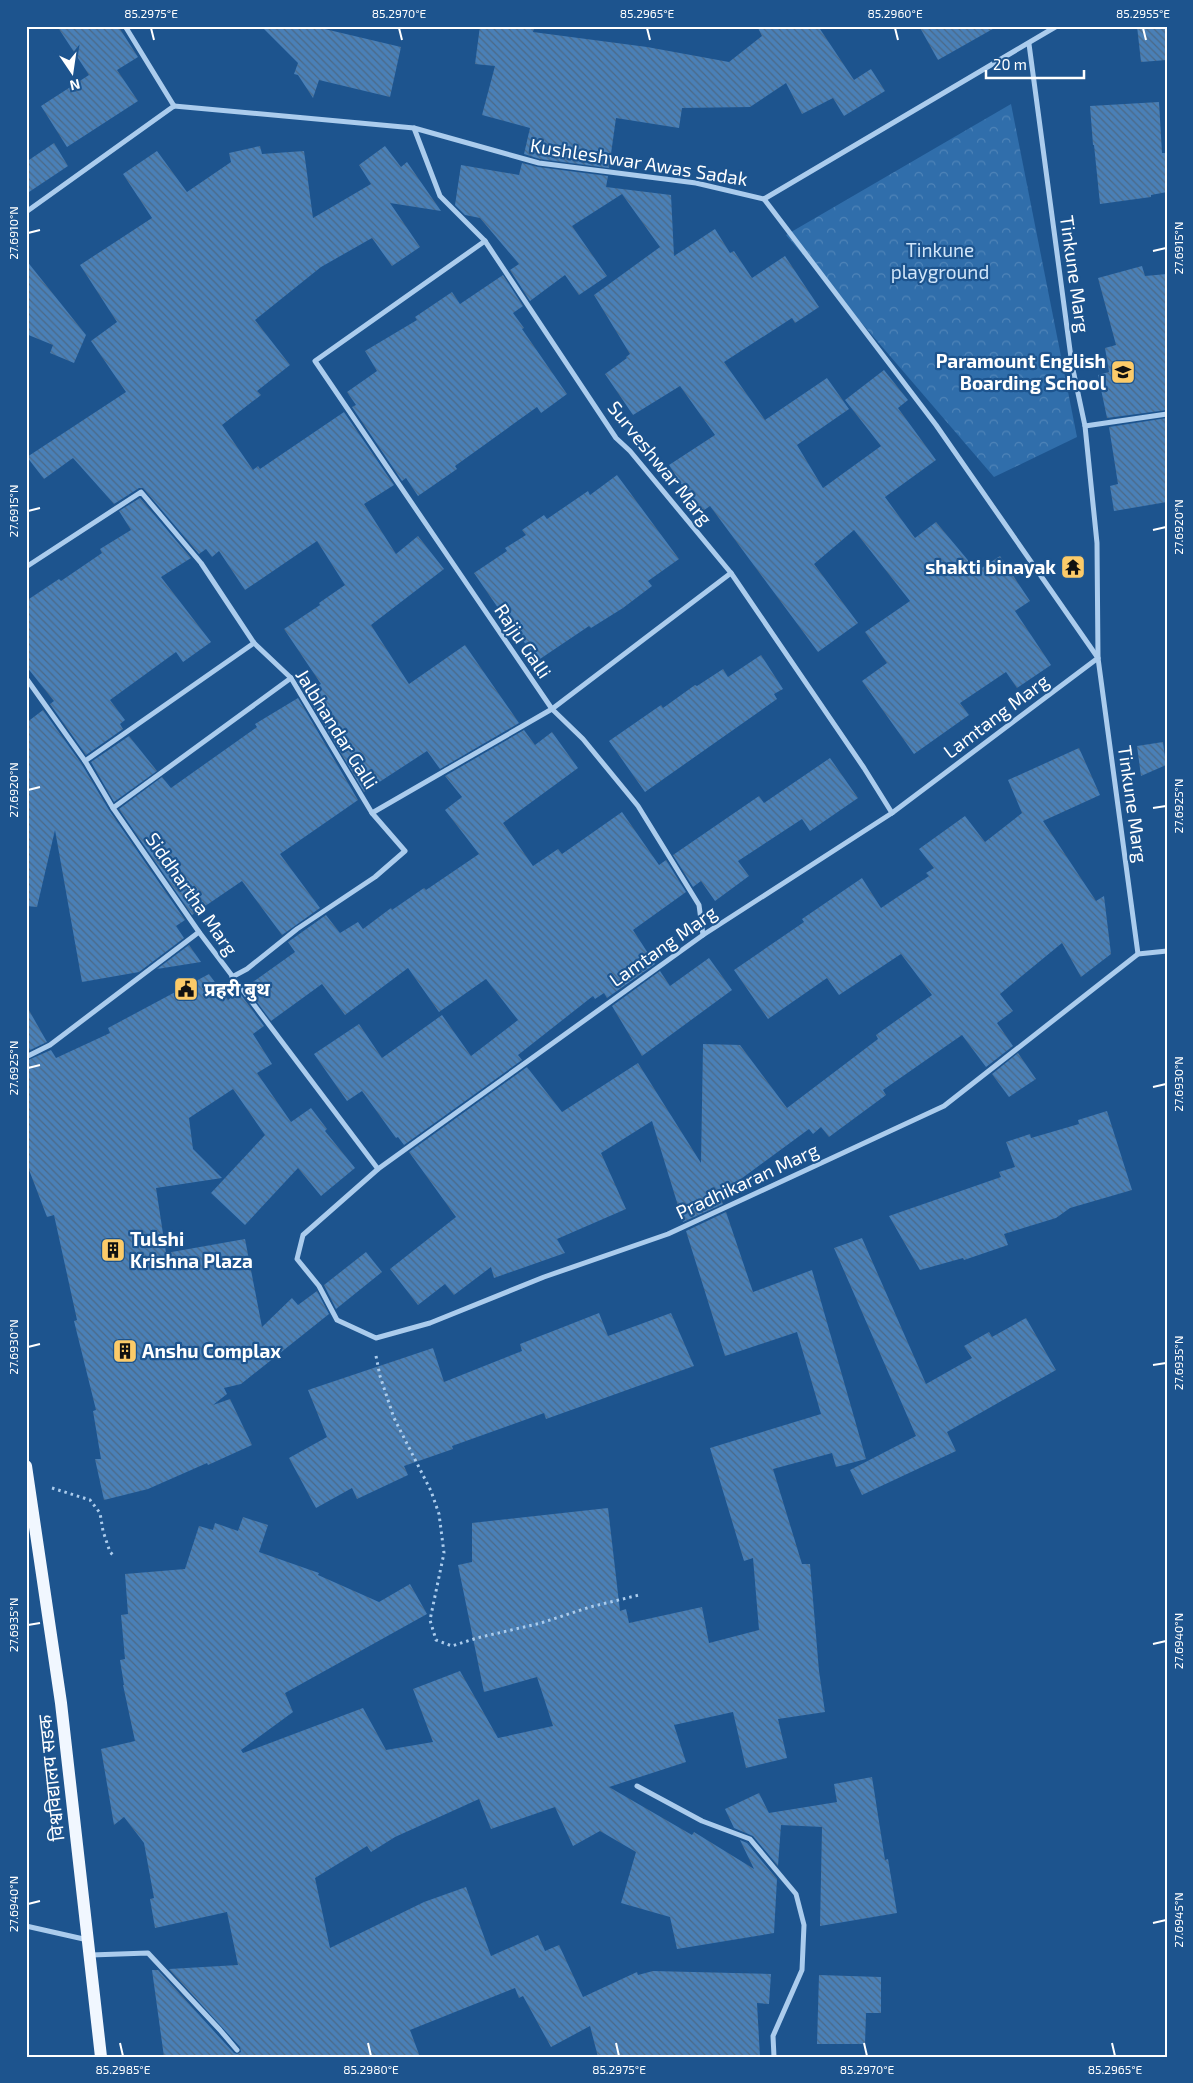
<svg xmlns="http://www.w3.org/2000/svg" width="1193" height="2083" viewBox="0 0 1193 2083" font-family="'Exo 2','Noto Sans Devanagari',sans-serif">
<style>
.park{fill:url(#park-crowns)}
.building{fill:url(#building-back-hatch)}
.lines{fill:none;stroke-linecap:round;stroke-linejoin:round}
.path{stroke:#abcced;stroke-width:3;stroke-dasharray:2.5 4;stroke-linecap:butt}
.minor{stroke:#abcced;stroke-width:5}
.primary{stroke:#f1f7ff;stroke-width:12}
.ticks{fill:none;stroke:#fff;stroke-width:2}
.labels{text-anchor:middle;stroke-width:4.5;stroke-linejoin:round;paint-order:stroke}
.street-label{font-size:19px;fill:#fff;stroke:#1d548e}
.park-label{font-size:19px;fill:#d0e5f9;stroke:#1d548e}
.poi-label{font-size:19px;font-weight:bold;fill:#fff;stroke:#1d548e;text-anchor:start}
.neatline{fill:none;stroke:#fff;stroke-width:2}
.ticks-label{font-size:12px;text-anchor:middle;fill:#fff}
</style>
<defs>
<pattern id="park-crowns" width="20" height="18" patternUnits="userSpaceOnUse" patternTransform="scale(1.25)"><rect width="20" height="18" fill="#306eab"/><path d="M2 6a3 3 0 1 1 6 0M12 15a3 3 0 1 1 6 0" fill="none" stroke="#4f84b8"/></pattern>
<pattern id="building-back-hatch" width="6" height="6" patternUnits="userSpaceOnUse" patternTransform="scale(1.25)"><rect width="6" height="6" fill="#4a80b7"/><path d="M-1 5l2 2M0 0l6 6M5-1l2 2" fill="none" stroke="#4b6987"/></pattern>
</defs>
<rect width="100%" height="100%" fill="#1d548e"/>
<polygon class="park" points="1011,104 1077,437 994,477 786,235"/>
<g class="building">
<polygon points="57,26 118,26 138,57 117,70 138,101 67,147 41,106 89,75"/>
<polygon points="261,26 312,26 401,47 390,97 319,80 313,98 298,75 294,74 298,63"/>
<polygon points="480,26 534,28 533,32 647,47 729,62 762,36 757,26 818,26 854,80 871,69 885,91 844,116 833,98 802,114 786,83 750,107 682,108 679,128 616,118 609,168 540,159 524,154 530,128 482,115 495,66 475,64"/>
<polygon points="919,26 998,26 938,60"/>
<polygon points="1137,26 1167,26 1167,60 1141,62"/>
<polygon points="1159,102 1162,153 1167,153 1167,192 1151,195 1151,197 1100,204 1094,145 1093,145 1090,106"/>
<polygon points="54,143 68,166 26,194 26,162"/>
<polygon points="260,146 262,154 304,151 313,218 371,184 359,165 385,146 401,167 407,162 441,211 390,203 420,247 392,266 372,238 321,267 255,320 290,365 257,391 261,395 222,425 253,470 258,466 260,469 344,412 394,485 364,504 396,554 418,536 444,569 371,625 409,684 465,645 519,723 440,769 427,751 364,792 305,693 321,684 284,629 320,605 319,603 345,585 317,541 245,590 219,551 212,557 206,549 199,554 143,488 139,488 114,504 73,458 44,479 27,457 126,392 91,341 117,322 80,265 152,218 123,174 157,151 187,192 231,162 229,153"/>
<polygon points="522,163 538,167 608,176 606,187 671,195 674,256 715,229 730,253 734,251 752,278 785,256 819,307 795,323 792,318 724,362 765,420 827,378 849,409 797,445 823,488 881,446 845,400 884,370 908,400 898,408 936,460 885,497 915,538 936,522 977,571 1000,556 1030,601 1015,611 1051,665 1017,688 1006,672 960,703 969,715 914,754 862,681 887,663 865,632 910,601 854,530 814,564 858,623 818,652 710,506 700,513 669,465 715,435 680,386 633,415 605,374 627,358 626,357 630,354 594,295 660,247 622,194 572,226 607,276 579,295 565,275 530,301 510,270 519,264 480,218 465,215 455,205 461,165 519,175"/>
<polygon points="26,260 86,335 74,363 50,353 53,345 26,334"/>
<polygon points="1142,266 1145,276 1167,274 1167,410 1107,418 1098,375 1109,372 1105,348 1116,345 1098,278"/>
<polygon points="503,275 523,306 513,313 524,328 522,329 567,394 541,413 537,407 455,466 457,469 418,496 406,478 402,481 352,407 356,405 347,392 377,371 365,351 417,320 415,317 452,292 460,304"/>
<polygon points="1167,418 1167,502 1114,511 1110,486 1118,484 1109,427"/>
<polygon points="617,475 679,559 648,581 652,586 623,608 591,628 589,626 537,661 507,617 505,618 474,573 507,551 505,548 526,535 522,530 544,515 547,519 588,491 590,495"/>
<polygon points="140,498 191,558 161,577 211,642 183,662 176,652 110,700 125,720 120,724 123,729 86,755 50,704 54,701 26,666 26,601 59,579 61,581 102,553 100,549 131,530 119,511"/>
<polygon points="761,655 783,689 774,694 777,699 645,792 609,741 661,705 663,708 695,685 697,686 723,669 728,677"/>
<polygon points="298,698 358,800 280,854 320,908 282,935 242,881 192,915 119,809 162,777 171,788 257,727 255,724"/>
<polygon points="43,710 81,763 109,810 185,920 176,926 184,938 139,972 82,982 55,830 37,907 26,906 26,723"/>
<polygon points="524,730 535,745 552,732 578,768 503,823 533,866 558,849 562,854 622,812 659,865 666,860 686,892 633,930 655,964 607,998 604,993 595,999 593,996 518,1055 522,1060 404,1145 398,1137 396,1138 362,1091 347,1101 314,1054 359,1024 382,1058 442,1015 471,1056 518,1020 486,979 439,1012 408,968 345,1015 322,984 271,1021 246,987 295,952 288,942 326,915 340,933 358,922 363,929 391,908 392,910 424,888 426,890 479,854 445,810 462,797 445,776"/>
<polygon points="129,736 157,771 114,802 91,762"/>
<polygon points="1163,742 1166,765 1141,776 1137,746"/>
<polygon points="1079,748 1100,795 1043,821 1096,901 1104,896 1111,954 1081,977 1062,943 1000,994 1013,1011 997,1023 1013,1046 986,1067 962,1035 883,1090 886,1095 829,1137 821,1127 813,1134 809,1129 730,1187 718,1190 723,1204 683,1222 652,1121 601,1153 626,1209 557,1239 565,1253 494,1278 491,1267 454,1295 445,1284 418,1305 390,1269 456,1217 409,1152 527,1067 562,1112 638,1063 701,1163 703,1044 740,1045 787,1108 878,1039 876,1035 932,995 901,954 839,995 827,978 768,1019 734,970 804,922 802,919 862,878 881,908 929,876 926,873 934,868 919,849 965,816 985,842 1022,813 1008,780"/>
<polygon points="830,758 858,798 810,831 802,819 738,861 749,876 715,901 701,881 693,887 673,855 759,796 764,803"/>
<polygon points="189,945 201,962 157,969"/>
<polygon points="709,958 732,990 642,1056 612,1006 660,971 670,986"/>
<polygon points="209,974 228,1000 239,992 264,1026 253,1034 272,1064 257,1073 291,1122 311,1108 327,1129 325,1131 355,1168 321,1196 298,1168 245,1225 211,1193 265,1135 233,1089 189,1118 193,1149 222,1178 156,1188 166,1253 245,1239 262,1327 292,1298 298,1305 317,1291 329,1314 241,1384 224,1388 227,1394 213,1405 230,1399 252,1445 208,1465 207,1463 148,1489 104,1500 95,1459 101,1459 93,1411 96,1410 74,1321 77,1320 54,1215 47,1217 26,1162 26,1061 51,1050 56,1058 110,1033 108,1028"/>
<polygon points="26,1005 47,1042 26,1052"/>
<polygon points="1018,1053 1036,1079 1009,1097 992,1074"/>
<polygon points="1107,1111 1132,1190 1070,1208 1056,1218 1004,1234 1008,1245 964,1260 963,1258 920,1270 889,1216 1001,1177 999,1172 1015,1167 1006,1142 1030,1134 1031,1138 1079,1124 1078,1120"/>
<polygon points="726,1212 753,1292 812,1270 866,1459 836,1467 832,1453 773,1469 802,1564 810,1564 819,1671 825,1712 778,1719 787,1758 746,1768 733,1712 674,1725 686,1762 609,1787 692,1835 694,1832 754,1869 740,1840 747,1843 777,1879 774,1933 677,1949 670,1917 621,1903 636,1852 600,1831 573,1846 555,1807 491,1829 479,1799 395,1837 371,1852 367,1846 315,1878 330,1948 424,1902 466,1887 491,1956 538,1935 545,1951 559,1945 583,1997 637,1972 638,1975 653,1971 771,1974 769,2004 757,2003 760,2057 598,2057 590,2026 551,2047 523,1996 519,1998 515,1988 410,2030 420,2057 164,2057 152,1970 158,1970 234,2053 237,2054 241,2052 240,2047 169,1969 238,1965 227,1912 155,1928 150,1899 154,1898 144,1843 124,1817 114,1825 101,1749 135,1741 123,1685 124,1685 120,1660 125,1659 121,1615 128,1614 125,1574 185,1569 199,1526 213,1530 215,1523 238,1531 243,1517 268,1525 259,1552 319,1573 318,1575 379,1602 410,1584 427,1614 285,1693 293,1712 241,1750 243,1753 363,1708 386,1750 433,1742 413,1689 460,1671 498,1738 553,1726 537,1677 484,1692 458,1565 472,1562 472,1523 608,1508 620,1611 626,1609 629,1623 702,1607 709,1643 759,1630 753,1558 744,1561 710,1448 821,1414 797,1332 725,1356 686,1231"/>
<polygon points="862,1238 926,1384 972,1358 964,1346 989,1332 992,1337 1026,1318 1056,1370 947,1432 956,1451 862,1495 850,1470 916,1436 834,1248"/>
<polygon points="366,1252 382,1272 336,1309 324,1285"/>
<polygon points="599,1313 608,1336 671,1313 694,1366 546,1419 544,1413 452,1446 453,1449 404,1466 408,1475 357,1499 352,1488 316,1508 289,1458 327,1437 308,1390 433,1348 444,1382 522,1351 520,1344"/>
<polygon points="872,1777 885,1860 888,1859 897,1913 820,1926 822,1827 781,1825 778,1866 753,1836 734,1828 725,1809 759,1793 769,1813 837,1802 834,1784"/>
<polygon points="819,1975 881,1977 881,2013 866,2013 865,2044 817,2044"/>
</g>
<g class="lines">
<g class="path">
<polyline points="376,1356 380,1376 394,1418 431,1491 439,1514 444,1553 430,1620 436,1640 452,1646 477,1638 541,1623 590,1607 639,1595"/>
<polyline points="52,1488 90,1500 100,1513 103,1531 110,1552 115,1557"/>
</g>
<g class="minor">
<polyline points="125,26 174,106"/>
<polyline points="1029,44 1072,365 1085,426 1097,543 1098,658 1138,954"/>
<polyline points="174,106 414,128 539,163 696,183 764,199 1057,26"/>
<polyline points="414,128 440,196 485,241 616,438 630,451 731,573 864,768 892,813"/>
<polyline points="764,199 936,425 1098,658 892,813 703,935 378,1169 303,1235 297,1259 319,1286 337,1320 376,1338 430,1323 544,1277 668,1234 944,1106 1138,954 1167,951"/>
<polyline points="26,212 174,106"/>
<polyline points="485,241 315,361 552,709 583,739 638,806 699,905 703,935"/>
<polyline points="1085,426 1167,414"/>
<polyline points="26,567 141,492 201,563 254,643 291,678 372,813 405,851 375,877 297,929 247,969 232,977"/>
<polyline points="26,678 85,761 113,808 199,932 378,1169"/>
<polyline points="85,761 254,643"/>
<polyline points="113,808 291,678"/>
<polyline points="372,813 552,709 731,573"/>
<polyline points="26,1057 50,1045 199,932"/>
<polyline points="637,1786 702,1821 750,1839 796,1894 804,1925 802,1970 773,2036 774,2057"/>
<polyline points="26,1926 88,1940"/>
<polyline points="91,1955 148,1953 220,2030 237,2050"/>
</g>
<polyline class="primary" points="26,1466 61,1703 101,2057"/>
</g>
<path class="ticks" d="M151 28 154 40M399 28 402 40M647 28 650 40M895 28 898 40M1143 28 1146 40M28 233 40 230M1153 251 1166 248M28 511 40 508M1153 530 1166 527M28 790 40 787M1153 808 1166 806M28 1068 40 1065M1153 1087 1166 1084M28 1347 40 1344M1153 1365 1166 1363M28 1625 40 1623M1153 1644 1166 1641M28 1904 40 1901M1153 1923 1166 1920M120 2043 123 2056M368 2043 371 2056M616 2043 619 2056M864 2043 867 2056M1112 2043 1115 2056"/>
<defs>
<symbol id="school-square" viewBox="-11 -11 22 22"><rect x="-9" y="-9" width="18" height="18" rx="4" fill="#fccb69" stroke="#1d548e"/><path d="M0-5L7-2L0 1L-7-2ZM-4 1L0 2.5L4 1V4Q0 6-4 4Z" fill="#111"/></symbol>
<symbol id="temple-square" viewBox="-11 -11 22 22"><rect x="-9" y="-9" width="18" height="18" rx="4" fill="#fccb69" stroke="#1d548e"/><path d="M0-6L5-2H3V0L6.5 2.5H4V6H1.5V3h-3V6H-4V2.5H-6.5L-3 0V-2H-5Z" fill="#111"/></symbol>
<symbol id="civic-square" viewBox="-11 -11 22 22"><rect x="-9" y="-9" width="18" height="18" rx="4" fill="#fccb69" stroke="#1d548e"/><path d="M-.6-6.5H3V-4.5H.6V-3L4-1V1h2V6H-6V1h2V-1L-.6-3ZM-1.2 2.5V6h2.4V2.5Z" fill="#111"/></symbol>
<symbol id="building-square" viewBox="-11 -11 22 22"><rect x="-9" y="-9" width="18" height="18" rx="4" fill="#fccb69" stroke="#1d548e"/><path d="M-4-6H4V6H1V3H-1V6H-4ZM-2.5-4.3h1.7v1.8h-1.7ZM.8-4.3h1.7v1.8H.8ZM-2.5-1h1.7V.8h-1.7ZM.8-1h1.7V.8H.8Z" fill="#111"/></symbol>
</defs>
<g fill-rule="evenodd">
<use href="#school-square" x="1109" y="358" width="28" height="28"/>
<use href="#temple-square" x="1059" y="553" width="28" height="28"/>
<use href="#civic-square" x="172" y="975" width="28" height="28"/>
<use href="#building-square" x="99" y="1236" width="28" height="28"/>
<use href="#building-square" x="111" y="1337" width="28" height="28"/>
</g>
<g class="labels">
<g class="street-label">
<text transform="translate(639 162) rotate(9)" y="7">Kushleshwar Awas Sadak</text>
<text transform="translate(1075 274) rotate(82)" y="7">Tinkune Marg</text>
<text transform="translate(660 463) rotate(51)" y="7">Surveshwar Marg</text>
<text transform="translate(523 641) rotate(56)" y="7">Rajju Galli</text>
<text transform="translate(996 716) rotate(-37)" y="7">Lamtang Marg</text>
<text transform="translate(337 729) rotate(58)" y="7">Jalbhandar Galli</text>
<text transform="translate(1133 804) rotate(82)" y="7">Tinkune Marg</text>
<text transform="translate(192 894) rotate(55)" y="7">Siddhartha Marg</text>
<text transform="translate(663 946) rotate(-35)" y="7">Lamtang Marg</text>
<text transform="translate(747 1181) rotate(-25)" y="7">Pradhikaran Marg</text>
<text transform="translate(51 1778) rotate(-96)" y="7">विश्वविद्यालय सडक</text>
</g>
<g class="park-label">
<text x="940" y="257">Tinkune<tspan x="940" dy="22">playground</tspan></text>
</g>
<g class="poi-label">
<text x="1106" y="368" text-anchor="end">Paramount English<tspan x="1106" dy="22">Boarding School</tspan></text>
<text x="1056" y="574" text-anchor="end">shakti binayak</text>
<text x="204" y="996">प्रहरी बुथ</text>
<text x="130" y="1246">Tulshi<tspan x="130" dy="22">Krishna Plaza</tspan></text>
<text x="142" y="1358">Anshu Complax</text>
</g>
</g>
<rect width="1193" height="2083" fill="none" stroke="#1d548e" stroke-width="55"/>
<g transform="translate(72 72) rotate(167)" stroke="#1d548e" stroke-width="4" paint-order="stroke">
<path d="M0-4L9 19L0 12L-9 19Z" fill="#ffffff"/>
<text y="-8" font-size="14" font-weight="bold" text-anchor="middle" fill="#ffffff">N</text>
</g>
<path d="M986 70v8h98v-8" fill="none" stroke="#ffffff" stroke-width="2.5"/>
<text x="993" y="70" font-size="15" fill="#ffffff" stroke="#1d548e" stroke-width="4" paint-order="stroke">20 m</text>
<rect x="28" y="28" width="1138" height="2028" class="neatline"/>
<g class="ticks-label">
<text x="151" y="18">85.2975°E</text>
<text x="399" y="18">85.2970°E</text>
<text x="647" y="18">85.2965°E</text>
<text x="895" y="18">85.2960°E</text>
<text x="1143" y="18">85.2955°E</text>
<text transform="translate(14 233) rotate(-90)" y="4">27.6910°N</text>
<text transform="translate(1179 248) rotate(-90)" y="4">27.6915°N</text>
<text transform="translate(14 511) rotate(-90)" y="4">27.6915°N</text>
<text transform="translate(1179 527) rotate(-90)" y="4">27.6920°N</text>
<text transform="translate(14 790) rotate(-90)" y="4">27.6920°N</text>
<text transform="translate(1179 806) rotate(-90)" y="4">27.6925°N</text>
<text transform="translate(14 1068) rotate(-90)" y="4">27.6925°N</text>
<text transform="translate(1179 1084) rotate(-90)" y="4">27.6930°N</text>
<text transform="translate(14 1347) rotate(-90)" y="4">27.6930°N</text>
<text transform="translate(1179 1363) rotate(-90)" y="4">27.6935°N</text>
<text transform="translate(14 1625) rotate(-90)" y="4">27.6935°N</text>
<text transform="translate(1179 1641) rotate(-90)" y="4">27.6940°N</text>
<text transform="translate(14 1904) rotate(-90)" y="4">27.6940°N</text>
<text transform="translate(1179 1920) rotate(-90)" y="4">27.6945°N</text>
<text x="123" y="2074">85.2985°E</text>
<text x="371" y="2074">85.2980°E</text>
<text x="619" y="2074">85.2975°E</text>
<text x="867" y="2074">85.2970°E</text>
<text x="1115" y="2074">85.2965°E</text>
</g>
</svg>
